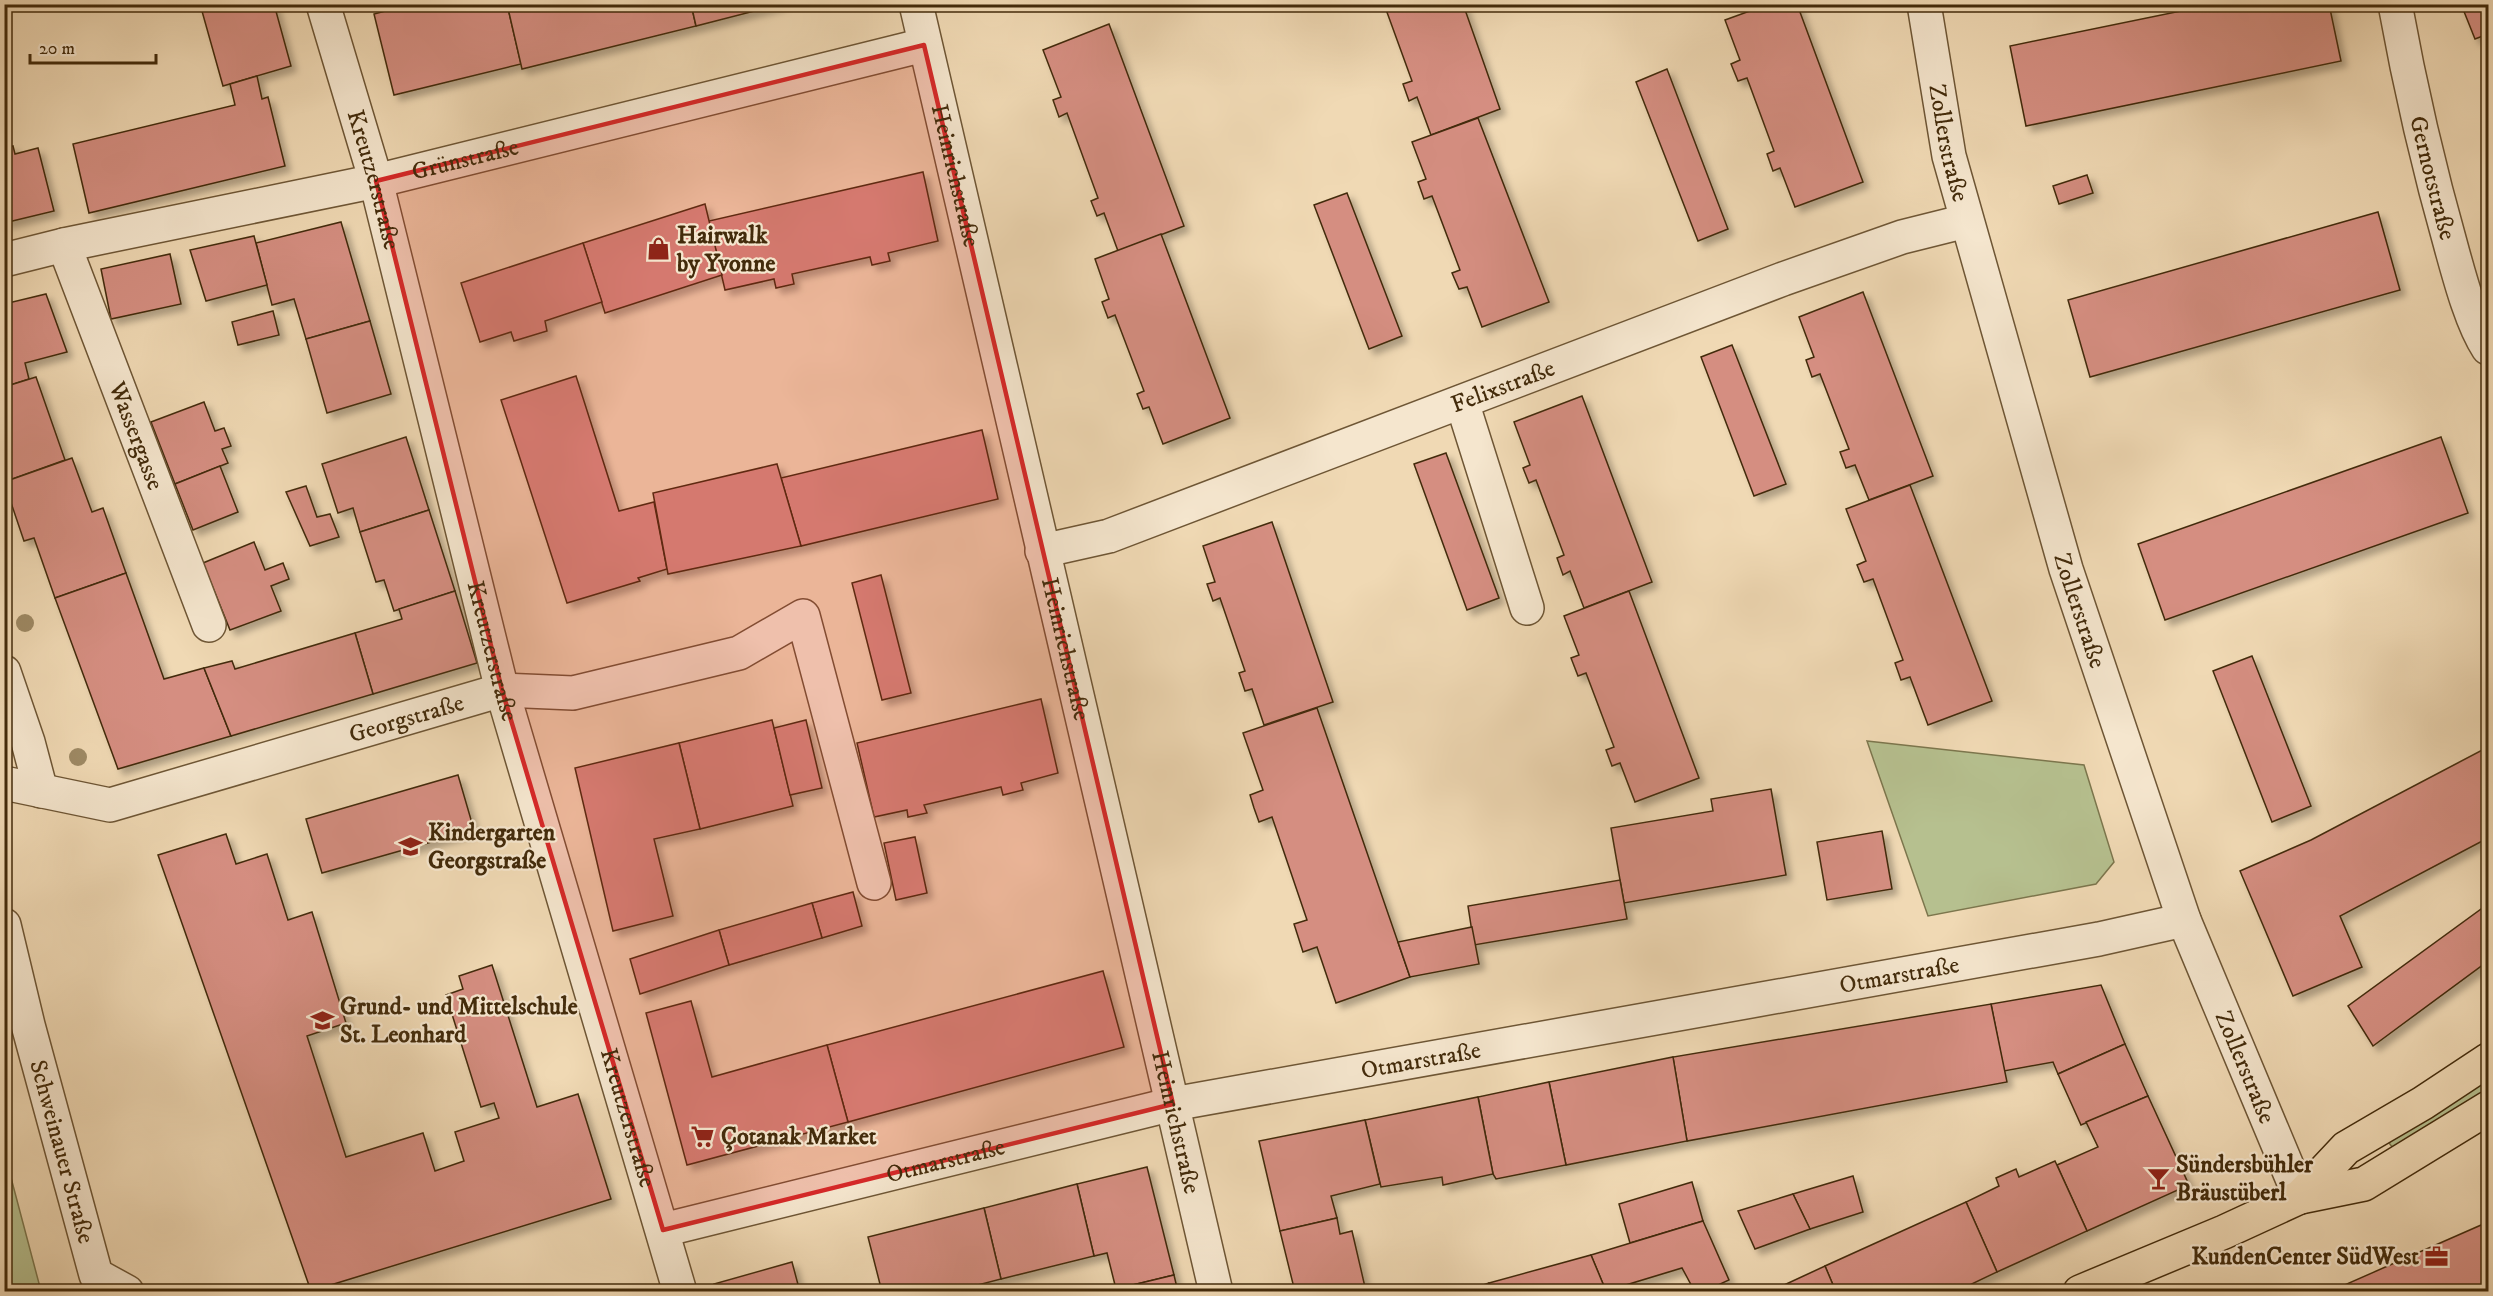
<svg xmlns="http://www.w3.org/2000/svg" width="2493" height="1296" viewBox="0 0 2493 1296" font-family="'IM FELL DW Pica',serif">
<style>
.green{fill:#b6c08f;stroke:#7c764d;stroke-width:1.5}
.building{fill:#d58e81;stroke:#432b0b;stroke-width:1.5;filter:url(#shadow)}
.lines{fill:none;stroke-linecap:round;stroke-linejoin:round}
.minor-casing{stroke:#6e5635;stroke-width:36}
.major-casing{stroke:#432b0b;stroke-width:36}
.minor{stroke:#f5e6ce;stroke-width:33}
.major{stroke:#f0d9b4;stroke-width:33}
.tree{fill:#9e8a65}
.marked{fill:#d62828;fill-opacity:0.2;stroke:#d62828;stroke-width:4.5;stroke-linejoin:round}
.labels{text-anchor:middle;stroke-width:4.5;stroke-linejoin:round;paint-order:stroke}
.street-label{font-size:24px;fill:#432b0b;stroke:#f5e6ce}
.poi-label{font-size:24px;font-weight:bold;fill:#432b0b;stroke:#f5e6ce;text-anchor:start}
</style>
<defs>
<filter id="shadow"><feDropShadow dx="5.5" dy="5.5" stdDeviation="3" flood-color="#0004"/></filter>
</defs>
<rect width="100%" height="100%" fill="#f0d9b4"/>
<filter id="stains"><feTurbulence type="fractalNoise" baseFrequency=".00333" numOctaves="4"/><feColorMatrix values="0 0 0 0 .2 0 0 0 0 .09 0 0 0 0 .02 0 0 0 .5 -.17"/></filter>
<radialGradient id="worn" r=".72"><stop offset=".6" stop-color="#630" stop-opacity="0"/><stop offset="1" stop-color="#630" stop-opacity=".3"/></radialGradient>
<g class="green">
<polygon points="1867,741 2084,765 2114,862 2096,884 1928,916"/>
<polygon points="2488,1075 2488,1094 2396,1152 2386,1139"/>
<polygon points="4,1155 5,1155 41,1291 5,1291"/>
</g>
<g class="building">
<polygon points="200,4 274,4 291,66 223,86"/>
<polygon points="412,4 507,4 521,64 394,95 374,14"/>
<polygon points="507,4 691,4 696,26 522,69"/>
<polygon points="691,4 782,4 696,26"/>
<polygon points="1384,4 1463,4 1500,109 1431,135 1417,97 1409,101 1403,84 1412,81"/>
<polygon points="1769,4 1797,4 1863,182 1795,207 1780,168 1773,171 1767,154 1774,151 1747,78 1738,81 1731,64 1740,60 1725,20"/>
<polygon points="2215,4 2329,4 2341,61 2026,126 2010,46"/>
<polygon points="2461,4 2488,4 2488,34 2475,39"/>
<polygon points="1109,24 1184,226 1118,251 1104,213 1097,216 1091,201 1098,198 1067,113 1059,117 1053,100 1061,97 1043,50"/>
<polygon points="1667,69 1728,229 1698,241 1636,82"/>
<polygon points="257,76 262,99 268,97 285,166 89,213 73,144 235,105 230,84"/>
<polygon points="1478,118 1549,302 1482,327 1467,287 1459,289 1452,273 1460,270 1432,196 1424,199 1418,182 1426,179 1412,142"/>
<polygon points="13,146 15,154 38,148 54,211 4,223 4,148"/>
<polygon points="923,172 938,241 888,253 890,261 872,265 870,257 792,274 794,284 776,288 774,279 725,290 709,221"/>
<polygon points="2087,175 2093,193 2059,204 2053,186"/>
<polygon points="1347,193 1402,336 1369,349 1314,205"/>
<polygon points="705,204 722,275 605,313 583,243"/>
<polygon points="2378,212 2400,290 2090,377 2068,300"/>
<polygon points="341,222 370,321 306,339 294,299 272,305 256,243"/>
<polygon points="1161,234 1230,418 1163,444 1149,407 1143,409 1137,394 1144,391 1115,315 1108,318 1102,302 1109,299 1095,259"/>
<polygon points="254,236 267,285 206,301 190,250"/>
<polygon points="583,243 602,302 545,321 547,331 514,341 511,332 480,342 461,283"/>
<polygon points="170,254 181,304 111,319 101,269"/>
<polygon points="1863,292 1933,476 1869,500 1855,465 1846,468 1840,452 1849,449 1820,374 1812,377 1806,360 1814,357 1799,317"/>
<polygon points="46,294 67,352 25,363 29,379 4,387 4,304"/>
<polygon points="273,311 279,335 238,345 232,322"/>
<polygon points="370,321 391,394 327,413 306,339"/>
<polygon points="1732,345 1786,484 1754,496 1701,357"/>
<polygon points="576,376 619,511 654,502 667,569 638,578 640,581 567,603 501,400"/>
<polygon points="36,377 65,460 4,482 4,387"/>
<polygon points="1582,396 1652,582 1584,608 1570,571 1563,575 1557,558 1564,555 1536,480 1529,483 1523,468 1530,465 1514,422"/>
<polygon points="204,402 215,431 224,428 231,446 222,449 228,463 175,484 151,422"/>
<polygon points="982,430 998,499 801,546 781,478"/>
<polygon points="406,437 429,510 360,532 353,508 338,513 322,464"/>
<polygon points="2441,437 2468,513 2165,620 2138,544"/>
<polygon points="1446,453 1499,598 1467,610 1414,464"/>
<polygon points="72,458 92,512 103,508 126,573 55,598 34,538 24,541 4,482"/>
<polygon points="777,464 801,546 668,574 653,493"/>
<polygon points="220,466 238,512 193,530 175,484"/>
<polygon points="1910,485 1992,701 1928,725 1910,677 1901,680 1895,663 1903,660 1873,579 1864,582 1857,565 1866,561 1846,509"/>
<polygon points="306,486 317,517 330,514 339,537 310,546 286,492"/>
<polygon points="429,510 455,591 394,611 384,580 376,582 360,532"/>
<polygon points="1272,522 1333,702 1264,725 1252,689 1245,691 1239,673 1245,671 1220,598 1213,601 1207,584 1215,582 1203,546"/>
<polygon points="254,542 265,570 283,563 289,579 271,586 281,611 230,630 203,563"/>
<polygon points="126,573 164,679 204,668 231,736 118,769 55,598"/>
<polygon points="881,575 911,693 882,700 852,583"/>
<polygon points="455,591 477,663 373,694 355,633 402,619 399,609"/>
<polygon points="1629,591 1699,778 1635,802 1620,763 1612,766 1606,750 1614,747 1586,673 1578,676 1571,658 1579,655 1564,616"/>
<polygon points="355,633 373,694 231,736 204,668 232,661 235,669"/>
<polygon points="2252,656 2311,806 2272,822 2213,671"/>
<polygon points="1041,699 1058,773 1021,783 1023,790 1003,795 1001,787 924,805 927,813 908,817 907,810 874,817 857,743"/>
<polygon points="1317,708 1410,977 1336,1003 1317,947 1303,952 1294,924 1307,920 1272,817 1259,822 1254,808 1250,795 1263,790 1243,733"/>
<polygon points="772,720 793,806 700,829 679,743"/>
<polygon points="806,720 822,788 790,795 774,728"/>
<polygon points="679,743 700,829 654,839 673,916 613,931 575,768"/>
<polygon points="2488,747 2488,838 2340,916 2362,967 2293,996 2240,871 2311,840"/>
<polygon points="458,775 474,830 322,873 306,819"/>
<polygon points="1771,789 1786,875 1624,903 1611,828 1713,811 1711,799"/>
<polygon points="1882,831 1892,889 1827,900 1817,842"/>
<polygon points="226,834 236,864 267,854 288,920 312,912 346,1023 307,1036 346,1157 423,1133 435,1171 464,1161 455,1132 499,1118 494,1103 481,1107 446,995 463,989 459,976 492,965 537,1107 578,1094 611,1199 311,1291 158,855"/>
<polygon points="915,837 927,893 896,900 884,843"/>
<polygon points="1620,880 1627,919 1474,945 1468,906"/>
<polygon points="853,892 862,926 822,938 812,903"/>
<polygon points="812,903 822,938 729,965 719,930"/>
<polygon points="2488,904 2488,961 2373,1046 2348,1006"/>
<polygon points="1472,927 1479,964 1410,977 1398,942"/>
<polygon points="719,930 729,965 640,994 630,959"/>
<polygon points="1103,971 1124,1047 848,1122 827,1045"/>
<polygon points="2101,985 2125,1044 2058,1074 2053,1062 2004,1071 1991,1004"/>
<polygon points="691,1001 712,1077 827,1045 848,1122 687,1165 646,1013"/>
<polygon points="1991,1004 2007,1082 1687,1141 1673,1057"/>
<polygon points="2125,1044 2148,1096 2081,1125 2058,1074"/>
<polygon points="1673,1057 1687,1141 1566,1165 1549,1082"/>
<polygon points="1549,1082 1566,1165 1496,1179 1493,1174 1478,1097"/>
<polygon points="2148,1096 2189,1185 2087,1231 2057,1165 2098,1147 2086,1122"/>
<polygon points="1478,1097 1493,1174 1443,1185 1442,1177 1381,1187 1365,1120"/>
<polygon points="1365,1120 1380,1184 1331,1196 1337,1218 1280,1231 1259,1141"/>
<polygon points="2055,1161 2087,1231 1997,1272 1966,1202 1999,1186 1996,1178 2016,1169 2019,1177"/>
<polygon points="1147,1167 1174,1275 1116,1289 1107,1253 1094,1256 1077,1184"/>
<polygon points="1853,1176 1863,1212 1810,1229 1793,1194"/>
<polygon points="1692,1182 1703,1221 1630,1243 1619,1204"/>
<polygon points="1077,1184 1094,1256 1001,1279 984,1208"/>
<polygon points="1793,1194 1810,1229 1755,1249 1738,1211"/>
<polygon points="1966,1202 1997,1272 1955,1292 1836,1292 1825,1266"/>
<polygon points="984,1208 1001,1279 951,1292 882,1292 868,1237"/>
<polygon points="1337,1218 1340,1234 1352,1231 1365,1287 1348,1292 1295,1292 1280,1231"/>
<polygon points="1703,1221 1729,1280 1703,1292 1695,1292 1682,1268 1606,1291 1591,1255"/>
<polygon points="2488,1222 2488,1292 2334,1292 2333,1290"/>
<polygon points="1591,1255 1606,1291 1493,1292 1489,1283"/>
<polygon points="792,1262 800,1292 716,1292 714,1284"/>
<polygon points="1825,1266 1836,1292 1769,1292"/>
<polygon points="1174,1275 1178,1292 1116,1292 1116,1289"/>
<polygon points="1489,1283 1493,1292 1463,1292"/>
</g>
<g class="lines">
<defs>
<g id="minor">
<path id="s1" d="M323 4 376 181 502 690 680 1292"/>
<path id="s2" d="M916 4 1216 1292"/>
<path id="s3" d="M1924 4 1949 156 2066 569 2184 920 2300 1197"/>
<path id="s4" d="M2395 4C2410 87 2429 169 2452 250 2460 279 2472 324 2488 348"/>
<path id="s5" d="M64 245 209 625"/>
<path id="s6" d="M4 260 64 245 376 181 924 45"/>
<polyline points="1462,402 1527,608"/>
<path id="s7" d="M1042 551 1109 536 1783 279 1902 237 1966 221"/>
<polyline points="4,672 28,742 41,791"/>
<path id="s8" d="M4 783 110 805 502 690 573 693 739 653 803 616 874 883"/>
<path id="s9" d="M4 925 28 1025 96 1275 127 1292"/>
<path id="s10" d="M663 1230 1173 1104 2099 939 2184 920"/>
</g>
<g id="major">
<polyline points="2300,1197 2346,1148 2423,1103 2488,1060"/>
<polyline points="2080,1292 2224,1232 2300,1197 2364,1184 2488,1108"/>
</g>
</defs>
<use href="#minor" class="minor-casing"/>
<use href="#major" class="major-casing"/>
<use href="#minor" class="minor"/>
<use href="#major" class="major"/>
</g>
<g class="tree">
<circle cx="25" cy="623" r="9"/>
<circle cx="78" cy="757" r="9"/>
</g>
<path class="marked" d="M924 45 1173 1104 663 1230 502 690 376 181Z"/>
<defs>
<symbol id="shop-bare" viewBox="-9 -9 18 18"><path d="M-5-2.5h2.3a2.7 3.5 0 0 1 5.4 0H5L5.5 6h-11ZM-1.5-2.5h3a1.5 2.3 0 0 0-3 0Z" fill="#8f2418" stroke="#f5e6ce" stroke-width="2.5" paint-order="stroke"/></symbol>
<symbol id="school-bare" viewBox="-9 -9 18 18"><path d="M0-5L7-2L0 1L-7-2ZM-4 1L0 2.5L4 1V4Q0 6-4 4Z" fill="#8f2418" stroke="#f5e6ce" stroke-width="2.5" paint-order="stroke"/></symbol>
<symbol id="supermarket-bare" viewBox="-9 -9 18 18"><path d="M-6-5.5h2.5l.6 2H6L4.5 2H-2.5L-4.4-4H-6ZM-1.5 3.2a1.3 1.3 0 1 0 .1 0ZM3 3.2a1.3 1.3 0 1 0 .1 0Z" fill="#8f2418" stroke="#f5e6ce" stroke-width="2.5" paint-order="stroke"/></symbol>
<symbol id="bar-bare" viewBox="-9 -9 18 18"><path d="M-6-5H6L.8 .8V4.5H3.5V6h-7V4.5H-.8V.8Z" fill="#8f2418" stroke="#f5e6ce" stroke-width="2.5" paint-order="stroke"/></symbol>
<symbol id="office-bare" viewBox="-9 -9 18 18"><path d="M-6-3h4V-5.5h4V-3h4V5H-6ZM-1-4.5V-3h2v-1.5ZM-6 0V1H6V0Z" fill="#8f2418" stroke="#f5e6ce" stroke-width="2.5" paint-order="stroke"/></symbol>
</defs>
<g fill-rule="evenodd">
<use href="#shop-bare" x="642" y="232" width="33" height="33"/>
<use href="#school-bare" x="394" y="830" width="33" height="33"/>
<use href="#school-bare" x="306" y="1004" width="33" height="33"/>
<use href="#supermarket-bare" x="686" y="1120" width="33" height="33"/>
<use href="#bar-bare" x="2142" y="1162" width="33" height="33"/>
<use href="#office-bare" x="2420" y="1240" width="33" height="33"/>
</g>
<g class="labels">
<g class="street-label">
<text dy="8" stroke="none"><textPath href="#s3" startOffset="141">Zollerstraße</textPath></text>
<text dy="8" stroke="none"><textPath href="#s6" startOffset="472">Grünstraße</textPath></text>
<text dy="8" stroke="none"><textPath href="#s2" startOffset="176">Heinrichstraße</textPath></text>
<text dy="8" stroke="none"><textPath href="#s1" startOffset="183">Kreutzerstraße</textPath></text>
<text dy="8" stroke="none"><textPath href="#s4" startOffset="178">Gernotstraße</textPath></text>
<text dy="8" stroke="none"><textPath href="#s7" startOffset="490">Felixstraße</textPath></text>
<text dy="8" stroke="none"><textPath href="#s5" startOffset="204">Wassergasse</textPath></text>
<text dy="8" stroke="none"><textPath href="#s3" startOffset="627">Zollerstraße</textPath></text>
<text dy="8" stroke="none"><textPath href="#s2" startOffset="662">Heinrichstraße</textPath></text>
<text dy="8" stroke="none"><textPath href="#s1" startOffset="669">Kreutzerstraße</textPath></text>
<text dy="8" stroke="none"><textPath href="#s8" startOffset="417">Georgstraße</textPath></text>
<text dy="8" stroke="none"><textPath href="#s10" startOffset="1263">Otmarstraße</textPath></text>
<text dy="8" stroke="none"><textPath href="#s10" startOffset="777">Otmarstraße</textPath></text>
<text dy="8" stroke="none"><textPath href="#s3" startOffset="1113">Zollerstraße</textPath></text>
<text dy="8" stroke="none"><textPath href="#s1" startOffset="1155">Kreutzerstraße</textPath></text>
<text dy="8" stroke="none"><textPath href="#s2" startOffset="1148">Heinrichstraße</textPath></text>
<text dy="8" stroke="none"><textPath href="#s9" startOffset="234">Schweinauer Straße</textPath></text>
<text dy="8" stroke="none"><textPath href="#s10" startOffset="291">Otmarstraße</textPath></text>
</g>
<g class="poi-label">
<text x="677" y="243">Hairwalk<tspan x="677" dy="28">by Yvonne</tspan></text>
<text x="428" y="840">Kindergarten<tspan x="428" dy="28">Georgstraße</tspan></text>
<text x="340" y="1014">Grund- und Mittelschule<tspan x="340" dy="28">St. Leonhard</tspan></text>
<text x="721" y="1144">Çotanak Market</text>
<text x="2176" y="1172">Sündersbühler<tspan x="2176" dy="28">Bräustüberl</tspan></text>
<text x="2419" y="1264" text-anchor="end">KundenCenter SüdWest</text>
</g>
</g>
<rect width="2493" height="1296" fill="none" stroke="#f0d9b4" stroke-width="24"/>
<rect x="6" y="6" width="2481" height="1284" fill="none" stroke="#432b0b" stroke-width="3"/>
<rect x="12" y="12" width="2469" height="1272" fill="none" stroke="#432b0b" stroke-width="1.5"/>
<path d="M30 54v9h126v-9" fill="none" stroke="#432b0b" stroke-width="3"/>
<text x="39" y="54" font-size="18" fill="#432b0b" stroke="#f5e6ce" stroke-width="4.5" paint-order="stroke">20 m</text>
<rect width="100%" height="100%" filter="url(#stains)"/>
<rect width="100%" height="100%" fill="url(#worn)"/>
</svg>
